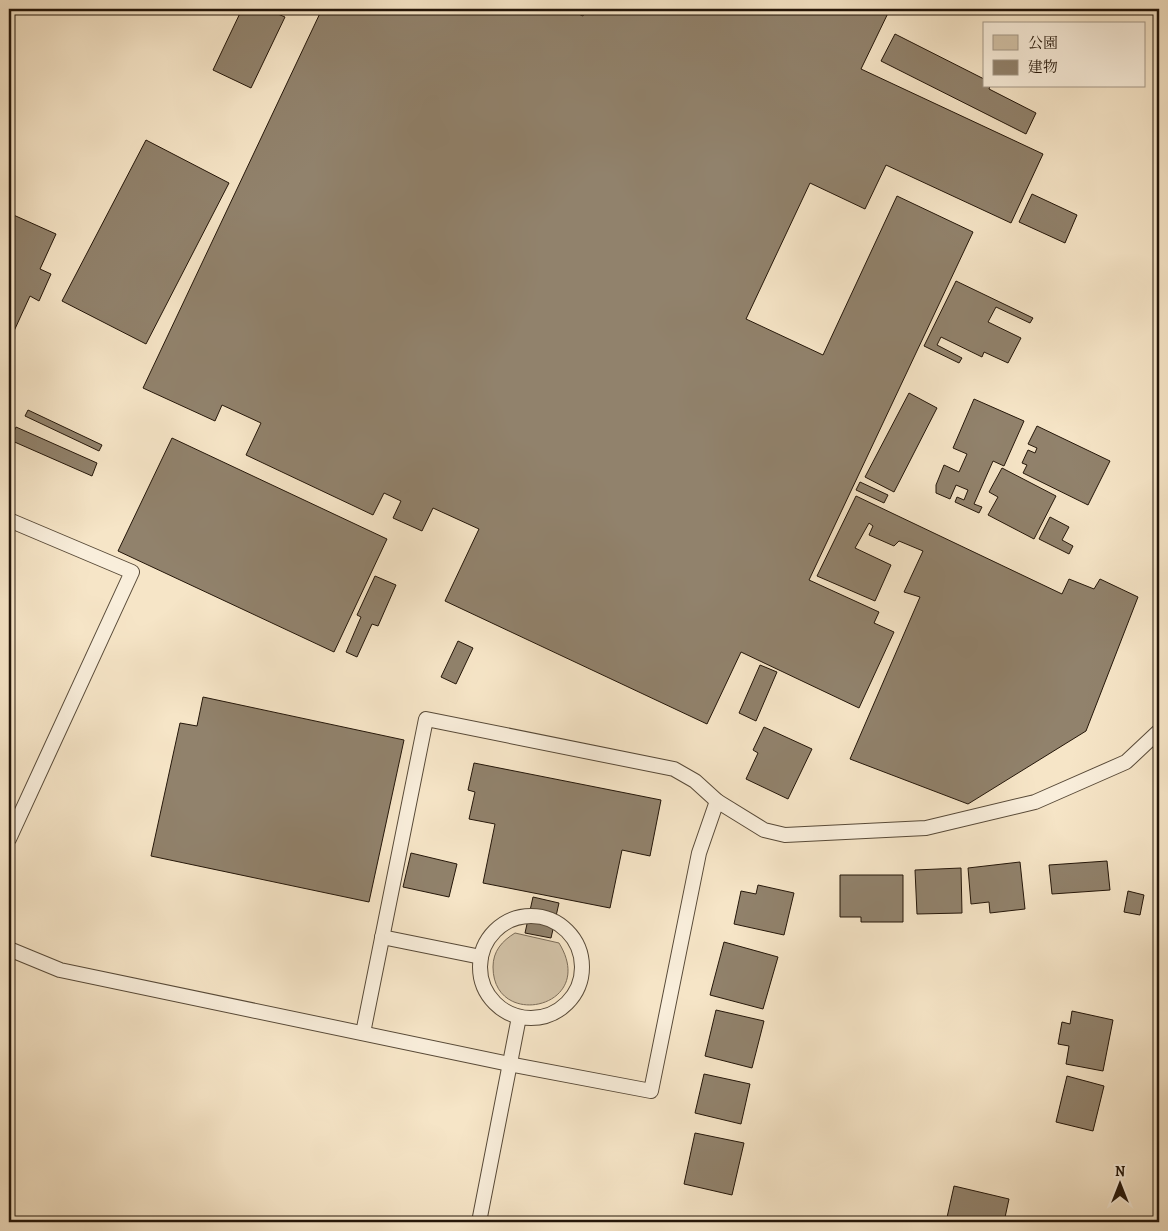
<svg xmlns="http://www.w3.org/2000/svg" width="1168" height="1231" viewBox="0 0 1168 1231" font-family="Alegreya,'Noto Serif JP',serif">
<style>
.green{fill:#d2c2a7;stroke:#7b6c58}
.building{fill:#91826c;stroke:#241609}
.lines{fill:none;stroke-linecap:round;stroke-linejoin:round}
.lane-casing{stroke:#584a38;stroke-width:16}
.lane{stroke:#f9eedb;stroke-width:14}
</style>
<rect width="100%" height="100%" fill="#f6e5c7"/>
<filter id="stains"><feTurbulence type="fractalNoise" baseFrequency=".004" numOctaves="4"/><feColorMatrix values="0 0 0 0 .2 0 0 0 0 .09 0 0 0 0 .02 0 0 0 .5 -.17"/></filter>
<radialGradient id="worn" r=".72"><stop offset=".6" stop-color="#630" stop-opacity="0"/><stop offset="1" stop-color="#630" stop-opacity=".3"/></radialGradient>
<path class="green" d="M515 933 559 943C599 1008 493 1031 493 967 493 951 502 941 515 933Z"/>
<g class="building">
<polygon points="242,9 266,9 285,17 251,88 213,70"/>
<polygon points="322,9 567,9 583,16 586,9 890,9 861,69 1043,154 1011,223 886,165 865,209 810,183 746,319 823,355 897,196 973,232 809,580 879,612 874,623 894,632 859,708 741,652 707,724 445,601 479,529 433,508 422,531 393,518 401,501 384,493 373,515 246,455 261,423 222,405 215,421 143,388"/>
<polygon points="895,34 984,79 984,86 990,86 989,89 1036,113 1026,134 881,61"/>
<polygon points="146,140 229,183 146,344 62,301"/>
<polygon points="1032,194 1077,215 1065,243 1019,222"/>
<polygon points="9,213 56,234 40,269 51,274 39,301 30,296 9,342"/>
<polygon points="956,281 1033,318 1030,323 996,307 988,322 1021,338 1008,363 984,352 982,357 941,337 937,345 962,358 959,363 924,346"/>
<polygon points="909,393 937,408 894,492 865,477"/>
<polygon points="974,399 1024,421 1004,466 993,461 974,504 982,507 979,513 955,502 957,497 964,500 968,490 956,485 950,499 936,493 936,485 944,465 959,472 967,454 953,448"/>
<polygon points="28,410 102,445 99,451 25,416"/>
<polygon points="1037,426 1110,461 1088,505 1023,473 1027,465 1022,463 1028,450 1035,453 1037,448 1028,444"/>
<polygon points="16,427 97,463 92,476 10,440"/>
<polygon points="172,438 387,539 334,652 118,551"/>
<polygon points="1002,468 1056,496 1034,539 988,515 998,497 989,492"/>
<polygon points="860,482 888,495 884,503 856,490"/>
<polygon points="856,496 1062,594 1069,579 1094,589 1100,579 1138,597 1086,731 968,804 850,759 920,597 904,592 923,551 899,541 894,546 869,535 873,526 869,523 855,548 891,565 875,601 817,576"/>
<polygon points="1050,517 1069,527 1062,540 1073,546 1069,554 1039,539"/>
<polygon points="375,576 396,585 378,626 372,624 357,657 346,652 361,617 357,615"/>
<polygon points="458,641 473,648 456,684 441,677"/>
<polygon points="760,665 777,672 756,721 739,713"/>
<polygon points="203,697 404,740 369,902 151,856 180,723 197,726"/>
<polygon points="764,727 812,749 788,799 746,779 758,753 753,750"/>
<polygon points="474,763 661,800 650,856 622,850 610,908 483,883 495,824 469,819 475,792 468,790"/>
<polygon points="411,853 457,864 449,897 403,887"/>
<polygon points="1107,861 1110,890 1052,894 1049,865"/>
<polygon points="1020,862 1025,909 990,913 989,902 971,904 968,868"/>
<polygon points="961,868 962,913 917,914 915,870"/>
<polygon points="840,875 903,875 903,922 861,922 861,917 840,917"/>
<polygon points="758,885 794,893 784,935 734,924 741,891 756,894"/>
<polygon points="1128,891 1144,895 1140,915 1124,912"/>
<polygon points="533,897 559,903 551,938 525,933"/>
<polygon points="724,942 778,957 763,1009 710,995"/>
<polygon points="716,1010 764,1021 752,1068 705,1056"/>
<polygon points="1072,1011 1113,1020 1103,1071 1066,1064 1069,1046 1058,1044 1062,1022 1070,1024"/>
<polygon points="704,1074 750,1084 741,1124 695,1113"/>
<polygon points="1067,1076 1104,1086 1093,1131 1056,1122"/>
<polygon points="695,1133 744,1143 732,1195 684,1184"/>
<polygon points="954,1186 1009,1199 1004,1222 946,1222"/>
</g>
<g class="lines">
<defs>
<g id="lane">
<polyline points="9,520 132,572 9,839"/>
<circle cx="531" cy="967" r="51"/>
<polyline points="382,937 481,957"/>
<polyline points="9,949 60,970 509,1064 651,1091 699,853 717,801 764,830 785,835 926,828 1035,802 1126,762 1159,731"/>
<polyline points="363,1033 426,719 674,769 695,781 717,801"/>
<polyline points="479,1222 519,1017"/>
</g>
</defs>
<use href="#lane" class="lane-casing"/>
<use href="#lane" class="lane"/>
</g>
<rect width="1168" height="1231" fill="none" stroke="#f6e5c7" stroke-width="30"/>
<rect x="10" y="10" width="1148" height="1211" fill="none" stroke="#241609" stroke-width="2.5"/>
<rect x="15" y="15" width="1138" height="1201" fill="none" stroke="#241609"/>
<rect x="983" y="22" width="162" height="65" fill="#f9eedb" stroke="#a49887"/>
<rect x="993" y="35" width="25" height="15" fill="#d2c2a7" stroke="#a49887"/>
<text x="1028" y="48" font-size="15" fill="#241609">公園</text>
<rect x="993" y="60" width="25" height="15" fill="#91826c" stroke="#a49887"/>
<text x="1028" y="72" font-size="15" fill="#241609">建物</text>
<g transform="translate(1120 1184)" stroke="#f9eedb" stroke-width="4" paint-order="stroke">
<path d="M0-4L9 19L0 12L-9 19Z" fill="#241609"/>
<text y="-8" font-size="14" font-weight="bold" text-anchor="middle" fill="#241609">N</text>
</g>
<rect width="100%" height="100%" filter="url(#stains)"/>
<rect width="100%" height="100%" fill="url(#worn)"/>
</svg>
